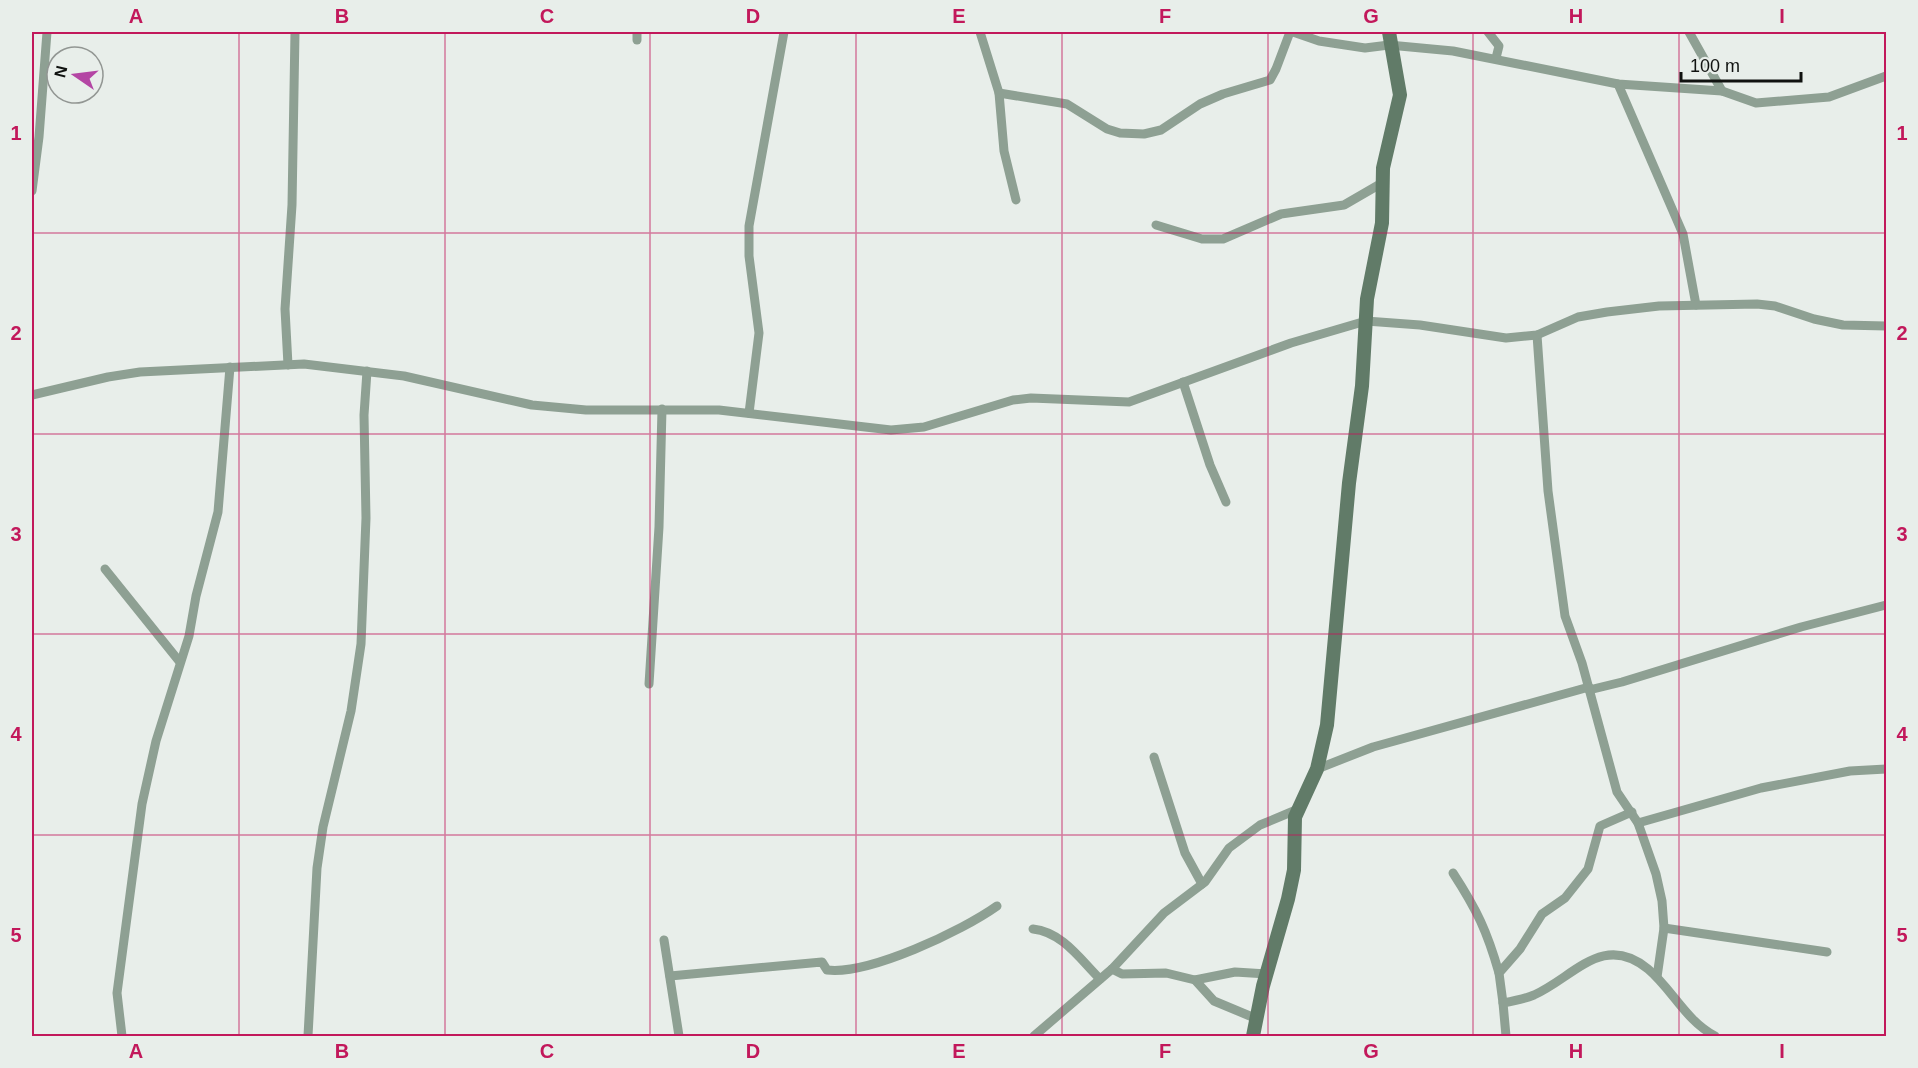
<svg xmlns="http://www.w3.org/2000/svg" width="1918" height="1068" viewBox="0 0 1918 1068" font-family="Arial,sans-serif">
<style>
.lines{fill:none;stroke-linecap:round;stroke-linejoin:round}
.street{stroke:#8ea093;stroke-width:9}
.secondary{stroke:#617b68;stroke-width:14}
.grid{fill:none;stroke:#c2185b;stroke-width:1.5;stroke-opacity:0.55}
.neatline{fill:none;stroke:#c2185b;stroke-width:2}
.grid-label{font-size:20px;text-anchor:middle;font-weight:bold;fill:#c2185b}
</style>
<rect width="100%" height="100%" fill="#e8eeea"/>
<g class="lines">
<g class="street">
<polyline points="980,32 999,93 1004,151 1016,200"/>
<polyline points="1293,32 1319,41 1365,48 1389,45 1453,51 1618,84 1722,91 1756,103 1829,97 1886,76"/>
<polyline points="1488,32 1499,46 1496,58"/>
<polyline points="1689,32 1722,91"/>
<polyline points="637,40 637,32"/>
<polyline points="1618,84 1683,234 1696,305"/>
<polyline points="999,93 1067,104 1107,129 1120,133 1144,134 1161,130 1200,104 1223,94 1270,80 1276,69 1290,32"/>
<polyline points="32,191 39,137 47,32"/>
<polyline points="1156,225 1202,239 1223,239 1281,214 1344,205 1382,183"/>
<polyline points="1537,335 1548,491 1565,616 1582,663 1617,792 1638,823 1656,874 1662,901 1664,928 1657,977"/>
<polyline points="288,365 285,309 292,205 295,32"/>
<polyline points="1183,382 1210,465 1226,502"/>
<polyline points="32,395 108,377 140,372 304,364 404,376 532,405 586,410 719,410 891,430 924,427 1013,400 1031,398 1129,402 1291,343 1366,321 1420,325 1506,338 1537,335 1578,317 1607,312 1659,306 1757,304 1775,306 1814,319 1843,325 1886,326"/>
<polyline points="749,413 759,333 749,256 749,226 784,32"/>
<polyline points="105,569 179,661"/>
<polyline points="649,684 659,527 662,409"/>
<polyline points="1589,690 1622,682 1801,627 1886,605"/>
<polyline points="1154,757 1185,853 1202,884"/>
<polyline points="1317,769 1373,747 1589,687"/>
<polyline points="1638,823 1761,788 1850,771 1886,769"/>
<path d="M1453 873C1477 910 1487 931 1499 973"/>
<polyline points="1664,928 1827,952"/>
<path d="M1033 929C1062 932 1080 959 1100 979"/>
<polyline points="664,940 679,1036"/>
<polyline points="1112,969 1122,974 1166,973 1195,980 1235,972 1267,974"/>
<path d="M670 976 822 962 827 970C869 975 962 931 997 906"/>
<polyline points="1195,980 1214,1001 1257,1019"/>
<polyline points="1503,1003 1499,973 1520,949 1542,914 1565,898 1588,869 1600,826 1632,812"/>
<polyline points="122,1036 117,993 142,804 156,741 189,636 196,596 218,512 230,367"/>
<polyline points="308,1036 317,868 323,827 351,711 361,644 366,518 364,415 367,371"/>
<polyline points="1034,1036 1112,969 1164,913 1205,882 1229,848 1260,825 1296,810"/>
<path d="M1506 1036 1503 1003C1514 1001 1524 999 1534 995 1574 977 1603 932 1648 969 1672 989 1686 1021 1715 1036"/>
</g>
<polyline class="secondary" points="1253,1036 1263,986 1288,899 1294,870 1295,817 1317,769 1327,725 1349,483 1362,386 1367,299 1382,223 1383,168 1400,95 1389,32"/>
</g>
<path class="grid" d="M239 32V1036M445 32V1036M650 32V1036M856 32V1036M1062 32V1036M1268 32V1036M1473 32V1036M1679 32V1036M32 233H1886M32 434H1886M32 634H1886M32 835H1886"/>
<rect width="1918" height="1068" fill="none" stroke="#e8eeea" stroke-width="66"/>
<g transform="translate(75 75) rotate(284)"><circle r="28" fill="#e8eeea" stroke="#929693" stroke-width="1.5"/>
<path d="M0-4.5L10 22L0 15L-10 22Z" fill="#b446a4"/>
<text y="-9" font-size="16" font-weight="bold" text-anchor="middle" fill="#101210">N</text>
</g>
<path d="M1681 72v9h120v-9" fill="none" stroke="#101210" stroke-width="3"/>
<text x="1690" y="72" font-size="18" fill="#101210" stroke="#e8eeea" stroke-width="4.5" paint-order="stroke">100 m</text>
<rect x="33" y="33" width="1852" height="1002" class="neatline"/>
<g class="grid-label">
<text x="136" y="23">A</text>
<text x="342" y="23">B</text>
<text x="547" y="23">C</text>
<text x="753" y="23">D</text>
<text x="959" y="23">E</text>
<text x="1165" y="23">F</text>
<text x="1371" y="23">G</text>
<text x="1576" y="23">H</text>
<text x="1782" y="23">I</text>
<text x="16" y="140">1</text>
<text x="1902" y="140">1</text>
<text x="16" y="340">2</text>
<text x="1902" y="340">2</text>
<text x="16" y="541">3</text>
<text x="1902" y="541">3</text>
<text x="16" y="741">4</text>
<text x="1902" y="741">4</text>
<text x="16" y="942">5</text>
<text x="1902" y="942">5</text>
<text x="136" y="1058">A</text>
<text x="342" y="1058">B</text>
<text x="547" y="1058">C</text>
<text x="753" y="1058">D</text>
<text x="959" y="1058">E</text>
<text x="1165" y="1058">F</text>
<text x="1371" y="1058">G</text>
<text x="1576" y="1058">H</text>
<text x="1782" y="1058">I</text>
</g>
</svg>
